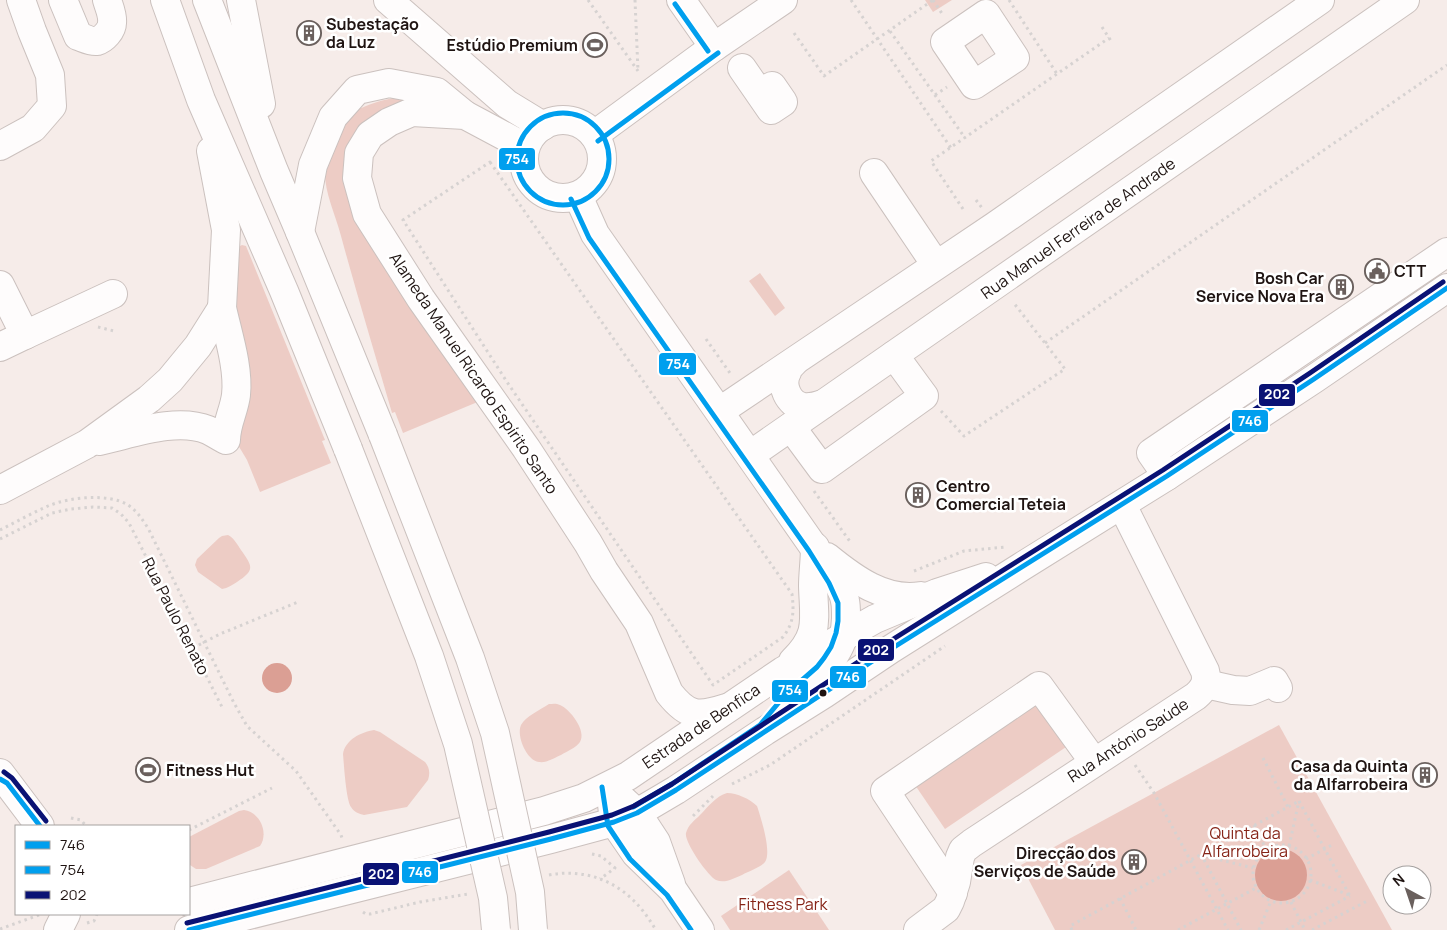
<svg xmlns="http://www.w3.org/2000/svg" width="1447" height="930" viewBox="0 0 1447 930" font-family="Manrope,sans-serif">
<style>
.green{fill:#edccc5}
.water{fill:#db9f94}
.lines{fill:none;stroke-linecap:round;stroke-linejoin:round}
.minor-casing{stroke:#cbc1be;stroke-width:30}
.highway-casing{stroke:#cbc1be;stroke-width:30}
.path{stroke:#d6d2d1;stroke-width:3;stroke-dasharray:2.5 4;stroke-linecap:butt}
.minor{stroke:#fefcfc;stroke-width:28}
.highway{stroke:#fefcfc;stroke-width:28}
.highway-bridge-casing{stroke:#cbc1be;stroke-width:30;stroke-linecap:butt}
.highway-bridge{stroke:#fefcfc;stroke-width:28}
.bus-1-casing{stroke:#fff;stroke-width:9}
.bus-2-casing{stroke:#fff;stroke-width:9}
.bus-3-casing{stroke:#fff;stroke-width:9}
.bus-1{stroke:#009fee;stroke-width:5}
.bus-2{stroke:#009fee;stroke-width:5}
.bus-3{stroke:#0a1274;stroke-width:5}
.bus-dot{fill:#1f1412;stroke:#fff;stroke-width:2}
.labels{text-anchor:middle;stroke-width:5;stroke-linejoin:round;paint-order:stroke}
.poi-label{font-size:16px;font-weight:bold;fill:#1f1412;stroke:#fff;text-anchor:start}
.street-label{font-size:16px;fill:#1f1412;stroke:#fff}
.park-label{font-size:16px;fill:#862417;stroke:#fff}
.line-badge{stroke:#fff;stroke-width:2}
.badge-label{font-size:14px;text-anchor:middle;font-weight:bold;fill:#fff}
</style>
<rect width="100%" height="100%" fill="#f6ece9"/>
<g class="green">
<polygon points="925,0 952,0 933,12"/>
<path d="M400 97 419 98 352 155 480 401 403 433 395 412 392 413C375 354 357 295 341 236 335 213 323 190 325 166 326 159 330 151 333 144 335 140 336 134 338 130 350 107 377 101 400 97Z"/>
<polygon points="242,245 246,246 325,440 322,441 331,463 260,492 247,460 238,445 235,327 238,247"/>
<polygon points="760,273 785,308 775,316 749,281"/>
<path d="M228 535C234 538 237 544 241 550 253 567 255 570 237 582 232 585 228 588 222 589L198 572 195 565 197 559 219 538 222 536Z"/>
<polygon points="1038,700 1069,745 945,829 915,785"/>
<path d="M549 704C552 704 556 703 560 705 570 709 587 731 580 742 576 748 567 751 561 755 554 758 547 763 539 762 527 761 516 736 521 725 526 716 540 710 549 704Z"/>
<polygon points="1279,725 1392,930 1055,930 1021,865"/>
<path d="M374 730 380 732 425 762C430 768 430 774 428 780L407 807 364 815C359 814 354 812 351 807 346 800 344 765 343 754 345 740 361 732 374 730Z"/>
<path d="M727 793C737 793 750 799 757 806 761 818 772 852 765 862 760 868 749 871 742 875 734 878 725 884 716 880 708 876 684 842 686 833 688 825 695 820 700 815 708 807 716 796 727 793Z"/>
<path d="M244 810C260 812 269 833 260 846L206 869H196L190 865 189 837 239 811Z"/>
<polygon points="789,870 829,930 730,930 721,916"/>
</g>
<g class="water">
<circle cx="277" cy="678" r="15"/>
<circle cx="1281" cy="875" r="26"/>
</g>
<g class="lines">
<defs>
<g id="minor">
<path d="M63 0 78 36C84 38 91 42 97 41 104 39 112 30 112 23 113 15 109 7 107 0"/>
<polyline points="388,0 507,104 543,126"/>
<polyline points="681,0 714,47"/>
<polygon points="986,14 1015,58 974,85 945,42"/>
<polyline points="742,68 771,110 783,102 772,86 760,94"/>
<circle cx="563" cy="159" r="39"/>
<polyline points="594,135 714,47 783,0"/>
<polyline points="0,146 33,128 52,106 50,75 32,31 21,0"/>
<path d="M525 147 465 115 412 112 389 122 370 135 359 153 357 178 367 214 421 299 526 448 588 543 604 571 639 623 669 693C688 717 698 717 726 708"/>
<polyline points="874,173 936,265"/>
<path d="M578 196 595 234 836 579C839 586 844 593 845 601 846 605 846 611 846 616 847 653 818 676 793 698"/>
<polyline points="0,285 25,335 113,294"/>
<polyline points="0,347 25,335"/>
<path d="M794 362C791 365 788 368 787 372 780 385 788 404 803 407 810 408 817 406 823 404"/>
<polyline points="720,411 995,226 1320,0"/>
<polyline points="791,427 822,469 924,396 894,355"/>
<path d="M99 441C132 434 176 417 208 430 214 433 220 437 226 440 226 424 234 411 236 395 239 368 228 335 222 308"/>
<polyline points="750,455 1405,0"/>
<polyline points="1167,476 1151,453 1447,252"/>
<polyline points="0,490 87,444 149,399 170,380 198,346 222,308"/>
<path d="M827 557C854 579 885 602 921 596"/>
<path d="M793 661C820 635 814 620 813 586 813 574 815 560 815 547"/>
<polyline points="1206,684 1233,690 1250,691 1274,681 1278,688"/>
<polyline points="0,773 40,826"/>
<polyline points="624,801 637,813 656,842 671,884"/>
<polyline points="612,804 614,822 636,854 673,890 700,930"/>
<polyline points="953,893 885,791 1039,686 1094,762"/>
<polyline points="189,902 544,811 584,798 628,776 783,671 875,619 937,593 986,577"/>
<polyline points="58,930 66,914"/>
<polyline points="189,930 551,839 614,822 637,813 676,790 765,731 824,694 891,649 1021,567 1167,476 1314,379 1447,288"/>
<path d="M918 930 946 909 950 901 956 882 960 857 963 850 972 843 1196 696C1204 689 1208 682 1205 671L1122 505"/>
</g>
<g id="highway">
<polyline points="165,0 201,100 284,291 348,449"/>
<polyline points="207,0 274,171 300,232 383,435"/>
<polyline points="241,0 261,104"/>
<polyline points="211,151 226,230 222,308"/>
<polyline points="300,232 313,165 333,117 357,90 389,83 437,92 465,115"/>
</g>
</defs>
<use href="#minor" class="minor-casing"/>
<use href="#highway" class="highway-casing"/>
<g class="path">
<polyline points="588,0 638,71"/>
<polyline points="635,0 638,71"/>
<polyline points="851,0 951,148"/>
<polyline points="933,0 943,15"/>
<polyline points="1009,0 1057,74"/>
<polyline points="1102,27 1111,41"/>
<polyline points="890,31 965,138"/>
<polyline points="794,33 824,76 933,0"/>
<polyline points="935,95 947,87"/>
<path d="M490 162 792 594C794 611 794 623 783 637L713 685 507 382 403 220Z"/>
<polyline points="976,200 982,208"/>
<polyline points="963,209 931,161 1109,38"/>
<polyline points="98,327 114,331"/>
<polyline points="706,339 732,376"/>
<polyline points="1045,343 1447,65"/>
<polyline points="941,411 964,436 1065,369 1013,302"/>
<polyline points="814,491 851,543"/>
<path d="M0 530C16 522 32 513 48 506 69 497 109 493 128 505 137 511 142 519 148 528L234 703 247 726 296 771 341 835 342 838"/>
<polyline points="0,539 52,513 71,509 93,507 112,508 121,514 129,523 223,709"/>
<polyline points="914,571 964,551 1006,547"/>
<polyline points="193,648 220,634 298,602"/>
<polyline points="1263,758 1288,807"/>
<polyline points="1135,765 1154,793 1228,930"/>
<polyline points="732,784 770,765 945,646"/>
<polyline points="1299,801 1350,896"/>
<polyline points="693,816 713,796"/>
<polyline points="71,818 81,820 86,826"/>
<polyline points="1254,825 1266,849"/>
<polyline points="189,830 272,788"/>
<circle cx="1282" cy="874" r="29"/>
<polyline points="1289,846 1299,801"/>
<polyline points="592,854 601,856 615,868 600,879"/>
<polyline points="1201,854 1241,930"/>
<polyline points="1201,855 1253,868"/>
<polyline points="1306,859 1332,845"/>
<path d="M549 875C580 869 610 878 632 899 642 908 649 919 656 930"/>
<polyline points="1310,880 1349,895"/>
<polyline points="1120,898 1136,930"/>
<polyline points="1291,902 1305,930"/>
<polyline points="363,912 366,914 370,914 420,902 468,894"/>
<polyline points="87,923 94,921 97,914"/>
<polyline points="0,929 39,915"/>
<polyline points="1072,930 1070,926 1299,801"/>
<polyline points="1178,930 1256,888"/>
<polyline points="1259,930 1271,901"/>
<polyline points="1286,930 1350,896"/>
<polyline points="1312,930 1367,901"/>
</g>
<use href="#minor" class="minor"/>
<use href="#highway" class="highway"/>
<defs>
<g id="highway-bridge">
<polyline points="383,435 470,658 495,733 530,892 533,930"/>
<polyline points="348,449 429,656 458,744 493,898 496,930"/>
</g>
</defs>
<use href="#highway-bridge" class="highway-bridge-casing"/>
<use href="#highway-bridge" class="highway-bridge"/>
<defs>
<g id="bus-1">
<polyline points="0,779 7,783 40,826"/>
<polyline points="189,930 551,839 614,822 637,813 676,790 891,649 1167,476 1314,379 1447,288"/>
</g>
<g id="bus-2">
<polyline points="675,4 708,51"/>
<circle cx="563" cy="159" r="46"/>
<polyline points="598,141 718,53"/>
<polyline points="571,199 589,238 809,551 829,583 838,603 838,621 836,633 831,647 824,658 817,667 785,695 760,725 672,784 633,807"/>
<polyline points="602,787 608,826 630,859 667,895 691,930"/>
</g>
<g id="bus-3">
<polyline points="4,772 12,778 46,821"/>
<polyline points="187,923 549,832 612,815 634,806 672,784 887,643 1163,470 1310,373 1443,282"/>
</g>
</defs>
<use href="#bus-1" class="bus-1-casing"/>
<use href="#bus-2" class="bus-2-casing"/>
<use href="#bus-3" class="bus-3-casing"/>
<use href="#bus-1" class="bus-1"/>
<use href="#bus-2" class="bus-2"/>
<use href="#bus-3" class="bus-3"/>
</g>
<defs>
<symbol id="building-ring" viewBox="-11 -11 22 22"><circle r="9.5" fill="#fff" stroke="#6a605d" stroke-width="1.5"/><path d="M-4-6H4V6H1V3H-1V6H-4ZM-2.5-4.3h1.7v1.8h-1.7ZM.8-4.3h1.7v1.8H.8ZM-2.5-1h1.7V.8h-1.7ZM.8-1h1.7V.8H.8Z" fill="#6a605d"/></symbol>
<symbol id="stadium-ring" viewBox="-11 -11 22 22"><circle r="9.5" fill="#fff" stroke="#6a605d" stroke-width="1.5"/><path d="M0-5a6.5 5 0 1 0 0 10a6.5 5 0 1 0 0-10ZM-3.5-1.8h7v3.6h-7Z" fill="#6a605d"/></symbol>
<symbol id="civic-ring" viewBox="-11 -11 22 22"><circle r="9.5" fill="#fff" stroke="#6a605d" stroke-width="1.5"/><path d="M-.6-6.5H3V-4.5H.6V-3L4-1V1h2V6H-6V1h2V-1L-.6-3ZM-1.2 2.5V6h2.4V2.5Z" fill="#6a605d"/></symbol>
</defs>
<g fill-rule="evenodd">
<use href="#building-ring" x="295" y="19" width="28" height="28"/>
<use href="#stadium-ring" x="581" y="31" width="28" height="28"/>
<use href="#civic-ring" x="1363" y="257" width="28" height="28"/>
<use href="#building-ring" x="1327" y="273" width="28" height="28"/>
<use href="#building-ring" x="904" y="481" width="28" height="28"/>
<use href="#stadium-ring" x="134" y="756" width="28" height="28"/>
<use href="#building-ring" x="1411" y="761" width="28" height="28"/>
<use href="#building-ring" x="1120" y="848" width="28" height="28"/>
</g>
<circle class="bus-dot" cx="823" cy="693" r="4.5"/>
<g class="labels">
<g class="poi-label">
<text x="326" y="30">Subestação<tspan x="326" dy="18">da Luz</tspan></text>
<text x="578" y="51" text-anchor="end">Estúdio Premium</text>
<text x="1394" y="277">CTT</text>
<text x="1324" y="284" text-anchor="end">Bosh Car<tspan x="1324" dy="18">Service Nova Era</tspan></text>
<text x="936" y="492">Centro<tspan x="936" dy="18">Comercial Teteia</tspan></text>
<text x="1408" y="772" text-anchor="end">Casa da Quinta<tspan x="1408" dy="18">da Alfarrobeira</tspan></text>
<text x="166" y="776">Fitness Hut</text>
<text x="1116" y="859" text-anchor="end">Direcção dos<tspan x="1116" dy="18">Serviços de Saúde</tspan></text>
</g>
<g class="street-label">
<text transform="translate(1078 228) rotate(-35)" y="6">Rua Manuel Ferreira de Andrade</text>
<text transform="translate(474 373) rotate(56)" y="6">Alameda Manuel Ricardo Espírito Santo</text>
<text transform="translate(176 616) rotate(63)" y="6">Rua Paulo Renato</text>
<text transform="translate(701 726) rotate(-34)" y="6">Estrada de Benfica</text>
<text transform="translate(1128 740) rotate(-33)" y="6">Rua António Saúde</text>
</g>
<g class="park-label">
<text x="1245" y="839">Quinta da<tspan x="1245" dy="18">Alfarrobeira</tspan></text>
<text x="783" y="910">Fitness Park</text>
</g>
</g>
<g class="line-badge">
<rect x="498" y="147" width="38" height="24" rx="5" fill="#009fee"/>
<rect x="658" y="352" width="39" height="24" rx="5" fill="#009fee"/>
<rect x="1258" y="383" width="38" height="24" rx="5" fill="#0a1274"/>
<rect x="1231" y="409" width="38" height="24" rx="5" fill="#009fee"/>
<rect x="857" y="638" width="38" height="24" rx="5" fill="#0a1274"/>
<rect x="829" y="665" width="38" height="24" rx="5" fill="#009fee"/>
<rect x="771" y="679" width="38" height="24" rx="5" fill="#009fee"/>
<rect x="401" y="860" width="38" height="24" rx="5" fill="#009fee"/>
<rect x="362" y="862" width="38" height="24" rx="5" fill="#0a1274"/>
</g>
<g class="badge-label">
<text x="517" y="164">754</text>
<text x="678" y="369">754</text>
<text x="1277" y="399">202</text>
<text x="1250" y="426">746</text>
<text x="876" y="655">202</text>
<text x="848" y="682">746</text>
<text x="790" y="695">754</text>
<text x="420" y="877">746</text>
<text x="381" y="879">202</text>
</g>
<rect x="15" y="825" width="175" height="90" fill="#ffffff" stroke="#a5a1a0"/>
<rect x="25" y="841" width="25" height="8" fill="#009fee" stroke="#a5a1a0"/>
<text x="60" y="850" font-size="15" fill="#1f1412">746</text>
<rect x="25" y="866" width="25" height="8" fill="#009fee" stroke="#a5a1a0"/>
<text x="60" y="875" font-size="15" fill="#1f1412">754</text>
<rect x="25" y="891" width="25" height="8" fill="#0a1274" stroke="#a5a1a0"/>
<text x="60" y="900" font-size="15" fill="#1f1412">202</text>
<g transform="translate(1407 890) rotate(320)"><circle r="24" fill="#ffffff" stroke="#a5a1a0"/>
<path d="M0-4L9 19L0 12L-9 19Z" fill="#6a605d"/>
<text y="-8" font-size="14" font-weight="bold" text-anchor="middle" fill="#1f1412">N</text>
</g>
</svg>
